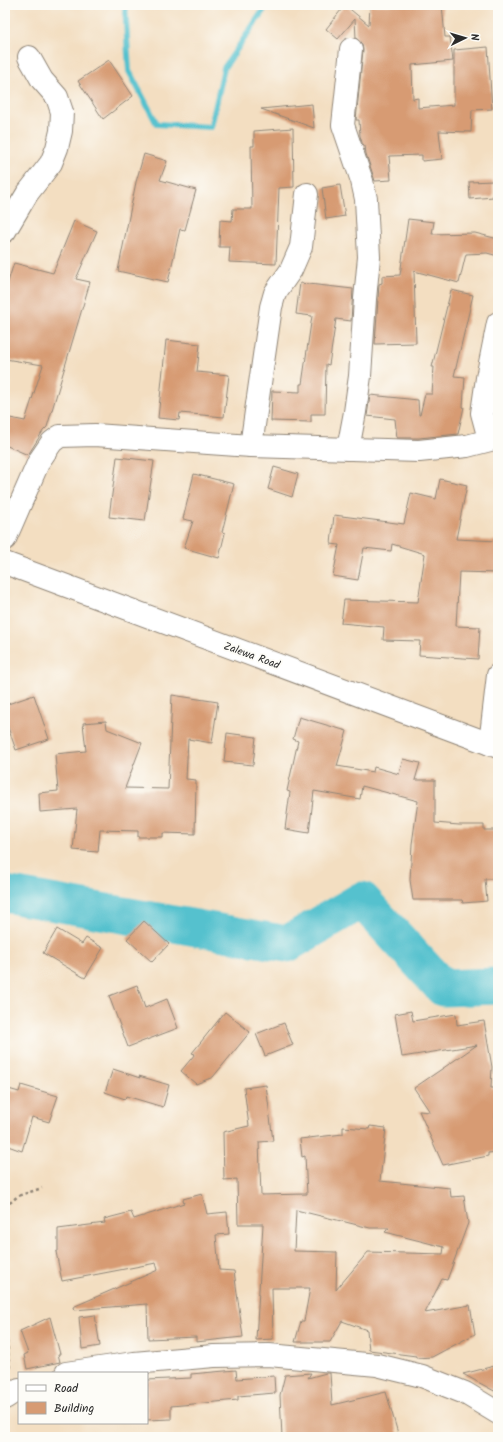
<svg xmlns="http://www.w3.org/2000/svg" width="503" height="1442" viewBox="0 0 503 1442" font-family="Kalam,sans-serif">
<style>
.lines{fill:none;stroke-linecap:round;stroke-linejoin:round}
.stream{stroke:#54c1ce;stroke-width:6}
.river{stroke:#54c1ce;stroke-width:37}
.building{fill:#d79b73;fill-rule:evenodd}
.street-casing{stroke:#8f8476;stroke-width:24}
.highway-casing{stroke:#8f8476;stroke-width:24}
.path{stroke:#8f8476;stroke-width:2.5;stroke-dasharray:3 3;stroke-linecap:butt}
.street{stroke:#fff;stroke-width:22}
.highway{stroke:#fff;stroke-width:22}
.labels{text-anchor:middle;stroke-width:4;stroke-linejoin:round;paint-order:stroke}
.street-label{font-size:11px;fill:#2b2b2b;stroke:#fdfcf7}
</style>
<rect width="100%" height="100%" fill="#fdfcf7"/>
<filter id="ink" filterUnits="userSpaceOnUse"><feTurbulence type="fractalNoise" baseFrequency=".025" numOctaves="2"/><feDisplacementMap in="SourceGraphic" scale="8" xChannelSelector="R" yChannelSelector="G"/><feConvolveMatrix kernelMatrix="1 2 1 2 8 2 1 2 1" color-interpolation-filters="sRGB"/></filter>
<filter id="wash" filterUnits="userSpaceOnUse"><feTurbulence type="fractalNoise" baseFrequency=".012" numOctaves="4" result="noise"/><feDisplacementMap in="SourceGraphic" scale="16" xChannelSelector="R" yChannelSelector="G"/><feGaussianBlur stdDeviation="0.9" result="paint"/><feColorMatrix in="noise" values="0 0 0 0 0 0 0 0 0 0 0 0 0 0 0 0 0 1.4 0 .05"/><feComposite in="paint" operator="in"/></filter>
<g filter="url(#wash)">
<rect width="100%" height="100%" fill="#f3dec1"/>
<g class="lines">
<polyline class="stream" points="125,5 129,71 157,124 211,127 224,68 267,5"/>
<polyline class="river" points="5,894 287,944 362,900 443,988 498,986"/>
</g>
<g id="blocks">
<g class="building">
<polygon points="345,5 369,25 370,5 442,5 445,37 450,37 453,61 412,65 413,99 418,98 418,108 454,105 454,50 488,47 492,109 472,110 471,132 439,131 442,159 422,161 422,155 389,156 391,180 375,181 366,154 365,146 363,146 360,136 359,120 356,120 363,50 362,44 356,38 355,19 338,39 326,29"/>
<polygon points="109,60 133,96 103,119 78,81"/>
<polygon points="312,104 314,128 261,109"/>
<polygon points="293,128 294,187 279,188 276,264 229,262 230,247 219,247 220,220 232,221 233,209 252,209 251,146 254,146 254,131"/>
<polygon points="144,154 167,161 160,180 196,190 185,230 180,229 168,282 118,271 136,182"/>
<polygon points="493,181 493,197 470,199 469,182"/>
<polygon points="340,185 345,216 326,219 322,188"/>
<polygon points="408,219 434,222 432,234 475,233 498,239 498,256 487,253 466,254 459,283 414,271 416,343 375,344 379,284 382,283 382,276 400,275"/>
<polygon points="74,221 97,231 76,279 90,282 47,427 43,431 28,455 5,445 5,417 25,421 43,365 5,359 5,291 14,263 53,273"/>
<polygon points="300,283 353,289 351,321 336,319 329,365 326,364 325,414 311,414 311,422 271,421 272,391 300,392 300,384 302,384 312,316 296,314"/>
<polygon points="451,290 473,295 454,376 465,377 463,407 464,407 458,434 419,438 397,438 395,419 367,416 370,395 418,400 419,415 420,415 425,394 432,394 434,367 432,367"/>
<polygon points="166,340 200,344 197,372 229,375 224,417 180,413 179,420 158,418"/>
<polygon points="117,457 154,461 145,521 109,517"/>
<polygon points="274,467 298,474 292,497 268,489"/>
<polygon points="194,474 234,484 222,532 225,533 219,558 184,548 193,521 183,519"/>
<polygon points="440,479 467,485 456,539 498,541 498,573 459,572 456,626 480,627 478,659 419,655 420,641 383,640 384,627 341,623 344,600 418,602 425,554 392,544 391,551 364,548 358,580 333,576 339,545 331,544 334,515 404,524 411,493 436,499"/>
<polygon points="34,695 49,739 16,750 5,719 5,705"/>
<polygon points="172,695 218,702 212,743 188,739 186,779 196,780 195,834 163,833 163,837 138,837 138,831 100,830 98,852 73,850 77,809 40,812 39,793 58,791 55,754 86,751 83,723 106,721 107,729 142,743 125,788 168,789"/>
<polygon points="299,717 347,731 337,766 373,772 374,767 399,774 403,759 420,763 415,780 435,780 435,823 459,825 484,825 484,830 498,830 498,879 485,879 487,901 463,903 462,900 413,900 410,880 412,844 418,801 362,786 360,799 314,791 309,833 285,829 290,792 287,791 298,741 293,739"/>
<polygon points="227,733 256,737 253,765 224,762"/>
<polygon points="144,921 169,944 152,962 127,939"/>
<polygon points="57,929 82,944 86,938 103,948 85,978 43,953"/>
<polygon points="137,985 145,1008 167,999 178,1028 128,1047 109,996"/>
<polygon points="411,1011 413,1021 456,1014 457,1025 484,1021 492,1067 491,1088 497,1088 494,1132 498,1132 498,1152 488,1153 488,1156 443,1165 419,1111 430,1112 414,1088 477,1045 402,1057 395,1014"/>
<polygon points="225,1012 250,1032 213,1077 196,1084 181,1071 195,1054 192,1053"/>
<polygon points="284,1023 293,1045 265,1056 256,1034"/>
<polygon points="113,1069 140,1078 139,1076 169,1085 163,1107 126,1096 125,1099 105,1092"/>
<polygon points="21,1085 58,1096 49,1122 32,1117 22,1151 5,1145 5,1088 19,1092"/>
<path d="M266 1085 273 1141 259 1142 261 1195 307 1194 305 1156 302 1157 300 1139 343 1134V1127L369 1129 370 1126 386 1128 380 1181 450 1188 451 1197 464 1196 468 1223 447 1280 442 1279 425 1313 470 1305 475 1334 432 1357 416 1358V1356L369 1350 367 1330 342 1321 330 1342H295L301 1321H304L310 1288H272L273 1339 256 1340 263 1224H238L237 1179 224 1180 223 1132 249 1126 244 1088ZM296 1210 370 1228H389L385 1232 444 1247 443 1254 368 1252 336 1290 337 1252 294 1251Z"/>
<polygon points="202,1194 207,1214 227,1212 229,1234 216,1235 219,1270 234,1271 243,1337 196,1342 196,1337 148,1339 147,1304 74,1310 73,1307 158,1270 156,1263 62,1281 56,1252 58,1251 58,1229 105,1223 104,1219 131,1212 134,1219 184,1203 183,1199"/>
<polygon points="95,1315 100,1346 82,1349 79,1317"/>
<polygon points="50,1317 60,1354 58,1354 60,1362 27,1369 24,1355 28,1353 20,1331"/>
<polygon points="498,1365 498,1393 463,1374"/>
<polygon points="236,1370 237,1379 274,1376 275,1393 238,1396 238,1400 171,1406 171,1419 147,1420 147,1380 191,1378 191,1374"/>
<polygon points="311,1373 308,1378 326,1373 330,1373 332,1405 386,1392 399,1437 282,1437 280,1395 285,1375"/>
</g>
</g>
</g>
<g filter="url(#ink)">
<use href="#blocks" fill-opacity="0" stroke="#8f8476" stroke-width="1"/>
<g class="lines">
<defs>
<g id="street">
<polyline points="5,231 27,194 51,163 57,148 61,131 62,112 57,97 42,80 29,57"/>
<polyline points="489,439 482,413 487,378 498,323"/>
<polyline points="251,446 271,307 275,293 291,270 301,247 307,194"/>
<polyline points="348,449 355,412 360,376 365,299 369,257 366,199 362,181 343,125 351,49"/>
<polyline points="5,539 39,461 52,442 60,436 95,435 251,446 419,451 467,446 498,438"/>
<polyline points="490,744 498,675"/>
<polyline points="66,1373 134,1363 214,1356 269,1355 377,1365 422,1376 465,1393 498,1413"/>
<polyline points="5,1398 19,1389"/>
</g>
<polyline id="highway" points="5,563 498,747"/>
</defs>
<use href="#street" class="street-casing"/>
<use href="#highway" class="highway-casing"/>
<g class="path">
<polyline points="5,1207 18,1196 42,1188"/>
<polyline points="5,1323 10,1370"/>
</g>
<use href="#street" class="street"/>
<use href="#highway" class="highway"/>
</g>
</g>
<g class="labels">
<g class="street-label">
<text transform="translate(252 655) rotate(20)" y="4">Zalewa Road</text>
</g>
</g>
<rect width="503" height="1442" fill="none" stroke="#fdfcf7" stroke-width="20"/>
<rect x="18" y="1372" width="130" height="52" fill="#fdfcf7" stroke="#a9a8a5"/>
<rect x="26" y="1385" width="20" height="6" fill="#ffffff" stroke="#a9a8a5"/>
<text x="54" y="1392" font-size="12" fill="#2b2b2b">Road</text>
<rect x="26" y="1402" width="20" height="12" fill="#d79b73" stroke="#a9a8a5"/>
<text x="54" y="1412" font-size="12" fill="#2b2b2b">Building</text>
<g transform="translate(465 38) rotate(85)" stroke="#fdfcf7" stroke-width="3" paint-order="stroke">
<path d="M0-3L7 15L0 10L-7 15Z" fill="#2b2b2b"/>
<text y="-6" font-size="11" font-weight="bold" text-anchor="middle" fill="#2b2b2b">N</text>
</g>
</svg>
